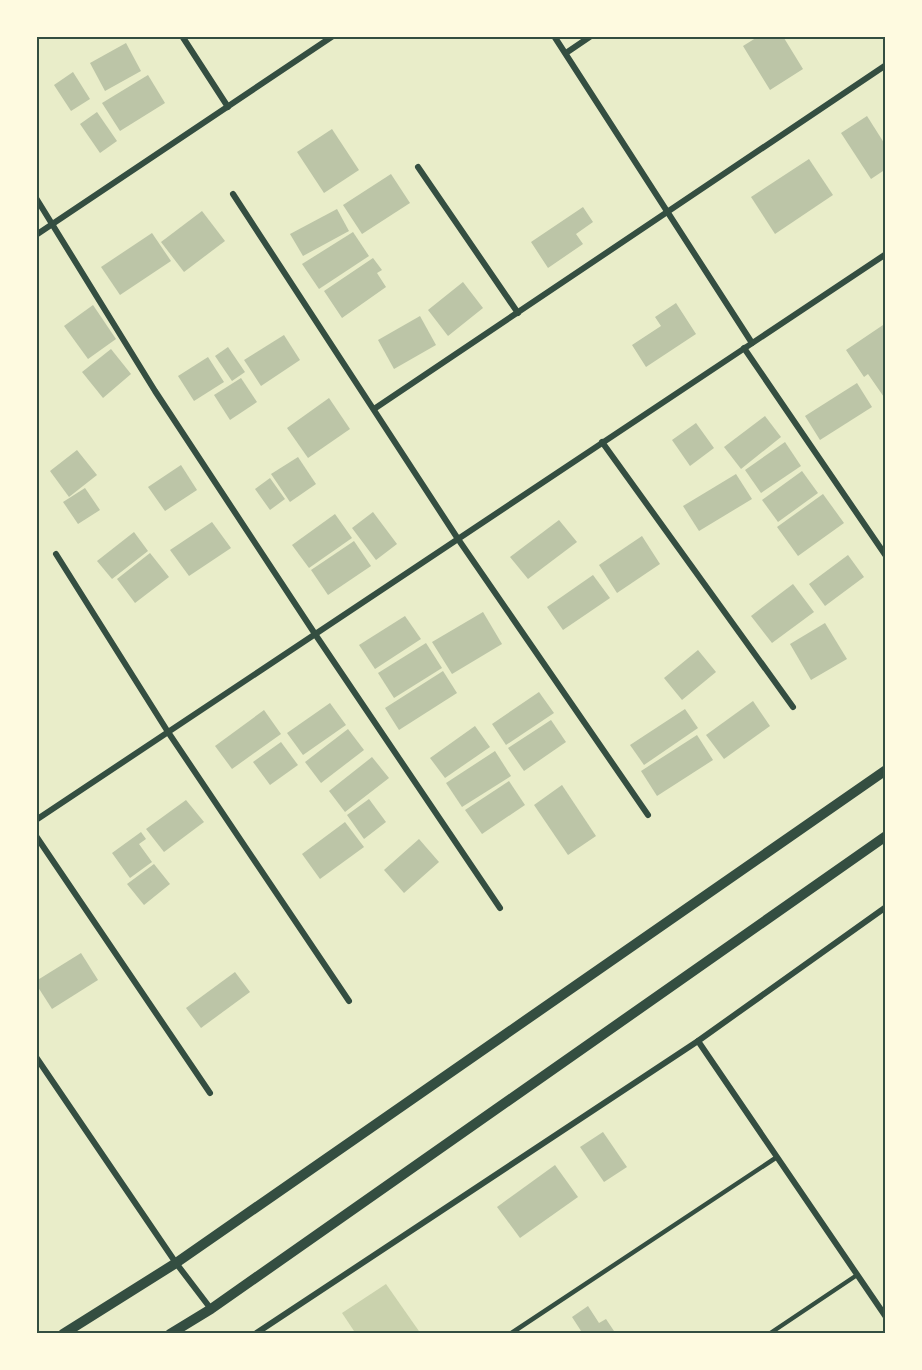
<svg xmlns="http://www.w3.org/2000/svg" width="922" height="1370" viewBox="0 0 922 1370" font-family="'Work Sans',sans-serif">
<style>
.green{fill:#cad2ad}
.building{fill:#bcc5a7}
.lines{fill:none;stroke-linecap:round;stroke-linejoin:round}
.service{stroke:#344e41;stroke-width:4.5}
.minor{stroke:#344e41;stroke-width:6}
.tertiary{stroke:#344e41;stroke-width:10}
.neatline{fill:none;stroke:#344e41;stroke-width:2}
</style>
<rect width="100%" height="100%" fill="#e9edc9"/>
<polygon class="green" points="386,1284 421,1334 356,1334 342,1313"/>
<g class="building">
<polygon points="759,36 787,36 784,38 803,69 770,90 743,46"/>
<polygon points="126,43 141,71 105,91 90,63"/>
<polygon points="73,72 90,99 71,111 54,85"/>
<polygon points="148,75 165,103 120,131 102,103"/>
<polygon points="97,112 117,141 100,153 80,124"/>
<polygon points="867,116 886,146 886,169 871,179 841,133"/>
<polygon points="332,129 359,170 324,193 297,152"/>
<polygon points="809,159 833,195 775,234 751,197"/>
<polygon points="391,174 410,203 362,234 343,205"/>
<polygon points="583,207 593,222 576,234 583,244 548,268 531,242"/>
<polygon points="337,209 349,231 303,256 290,234"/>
<polygon points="202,211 225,241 184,272 161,242"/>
<polygon points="353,232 369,256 319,289 302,264"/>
<polygon points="152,233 171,261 120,295 101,267"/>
<polygon points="373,258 382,270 377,273 386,287 342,318 324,291"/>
<polygon points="463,282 483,308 448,336 428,310"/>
<polygon points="676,303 696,334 646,367 632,345 661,326 655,317"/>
<polygon points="93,305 116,339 88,359 64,326"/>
<polygon points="420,316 436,345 394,369 378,340"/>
<polygon points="886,323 886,400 868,374 864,377 846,350"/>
<polygon points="284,335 300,360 261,386 244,360"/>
<polygon points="228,347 245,372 232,381 215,356"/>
<polygon points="111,349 131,374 103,398 82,372"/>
<polygon points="208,357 224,382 194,401 178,376"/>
<polygon points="241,378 257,402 230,420 214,395"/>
<polygon points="857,383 872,407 820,440 805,416"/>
<polygon points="329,398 350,429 308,458 287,428"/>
<polygon points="765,416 781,437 741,469 724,447"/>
<polygon points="696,423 714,448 690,466 672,440"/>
<polygon points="785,442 801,466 761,493 745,470"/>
<polygon points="77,450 97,475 69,497 50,471"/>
<polygon points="298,457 316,484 290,502 271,474"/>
<polygon points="181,465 197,490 165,511 148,487"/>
<polygon points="802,471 818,493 778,522 762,500"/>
<polygon points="736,474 752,499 699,531 683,506"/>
<polygon points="270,478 285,499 270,510 255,489"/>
<polygon points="85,488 100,510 78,524 63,502"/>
<polygon points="823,494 844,523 798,556 777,527"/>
<polygon points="373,512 397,544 376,560 352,528"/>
<polygon points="335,514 352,538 309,568 292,545"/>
<polygon points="559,520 577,542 528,579 510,557"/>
<polygon points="212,522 231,548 189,576 170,550"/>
<polygon points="134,532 148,551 112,579 97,561"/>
<polygon points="642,536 660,564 617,593 599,565"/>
<polygon points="354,541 371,566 328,595 311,570"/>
<polygon points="150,553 169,577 135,603 117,579"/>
<polygon points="848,555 864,577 825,606 809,584"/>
<polygon points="593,575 610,598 563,630 547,607"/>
<polygon points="793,584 814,612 772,643 751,616"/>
<polygon points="483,612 502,644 452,674 432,642"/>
<polygon points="405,616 421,639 375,669 359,645"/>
<polygon points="825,623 847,659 811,680 790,644"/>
<polygon points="426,643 442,668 394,698 378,673"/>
<polygon points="698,650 716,672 682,700 664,678"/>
<polygon points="443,671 457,693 399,730 385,708"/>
<polygon points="539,692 554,713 506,745 492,724"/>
<polygon points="753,701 770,726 724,759 706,735"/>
<polygon points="330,703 346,725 303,755 287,733"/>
<polygon points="685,709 698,728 644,765 630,745"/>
<polygon points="264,710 281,734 232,769 215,746"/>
<polygon points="551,720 566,742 524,771 508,748"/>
<polygon points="475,726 490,747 445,778 430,758"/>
<polygon points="348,729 364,750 321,783 305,762"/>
<polygon points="697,735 713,760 657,796 641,771"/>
<polygon points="281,742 298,765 270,785 253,762"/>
<polygon points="495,751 511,776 462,807 446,783"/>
<polygon points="372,757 389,778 345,812 329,791"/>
<polygon points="509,781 525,805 482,834 465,810"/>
<polygon points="562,785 596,836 568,855 534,805"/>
<polygon points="369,799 386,822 364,839 347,815"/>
<polygon points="186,800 204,822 164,852 146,829"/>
<polygon points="345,822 364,847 320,879 302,854"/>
<polygon points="141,832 146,839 139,844 152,862 130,878 112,853"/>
<polygon points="419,839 439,862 404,893 384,870"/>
<polygon points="154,864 170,884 144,905 127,884"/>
<polygon points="81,953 98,980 52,1009 36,984 36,981"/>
<polygon points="235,972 250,992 201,1028 186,1008"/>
<polygon points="603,1132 627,1167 604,1182 580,1147"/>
<polygon points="555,1165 578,1197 520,1238 497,1207"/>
<polygon points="588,1306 599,1323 606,1319 616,1334 583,1334 572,1317"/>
</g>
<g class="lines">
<g class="service">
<polyline points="510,1334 777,1157"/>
<polyline points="769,1334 857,1275"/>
</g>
<g class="minor">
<polyline points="182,36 228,107"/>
<polyline points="554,36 752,343"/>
<polyline points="566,53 591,36"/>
<polyline points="418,167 518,313"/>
<polyline points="233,194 458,539 648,815"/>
<polyline points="36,198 155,391 315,634 500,908"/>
<polyline points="36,235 333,36"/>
<polyline points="744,348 886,556"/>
<polyline points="374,409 886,65"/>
<polyline points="602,442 793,707"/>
<polyline points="56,554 168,732 349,1001"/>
<polyline points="36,820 886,254"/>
<polyline points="36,836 210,1093"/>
<polyline points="698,1041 886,1317"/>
<polyline points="36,1057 176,1263 211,1309"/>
<polyline points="255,1334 698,1041 886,907"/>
</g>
<g class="tertiary">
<polyline points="63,1334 176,1263 886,770"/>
<polyline points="170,1334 211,1309 886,836"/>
</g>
</g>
<rect width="922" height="1370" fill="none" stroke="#fefae0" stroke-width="75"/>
<rect x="38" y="38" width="846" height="1294" class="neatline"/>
</svg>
